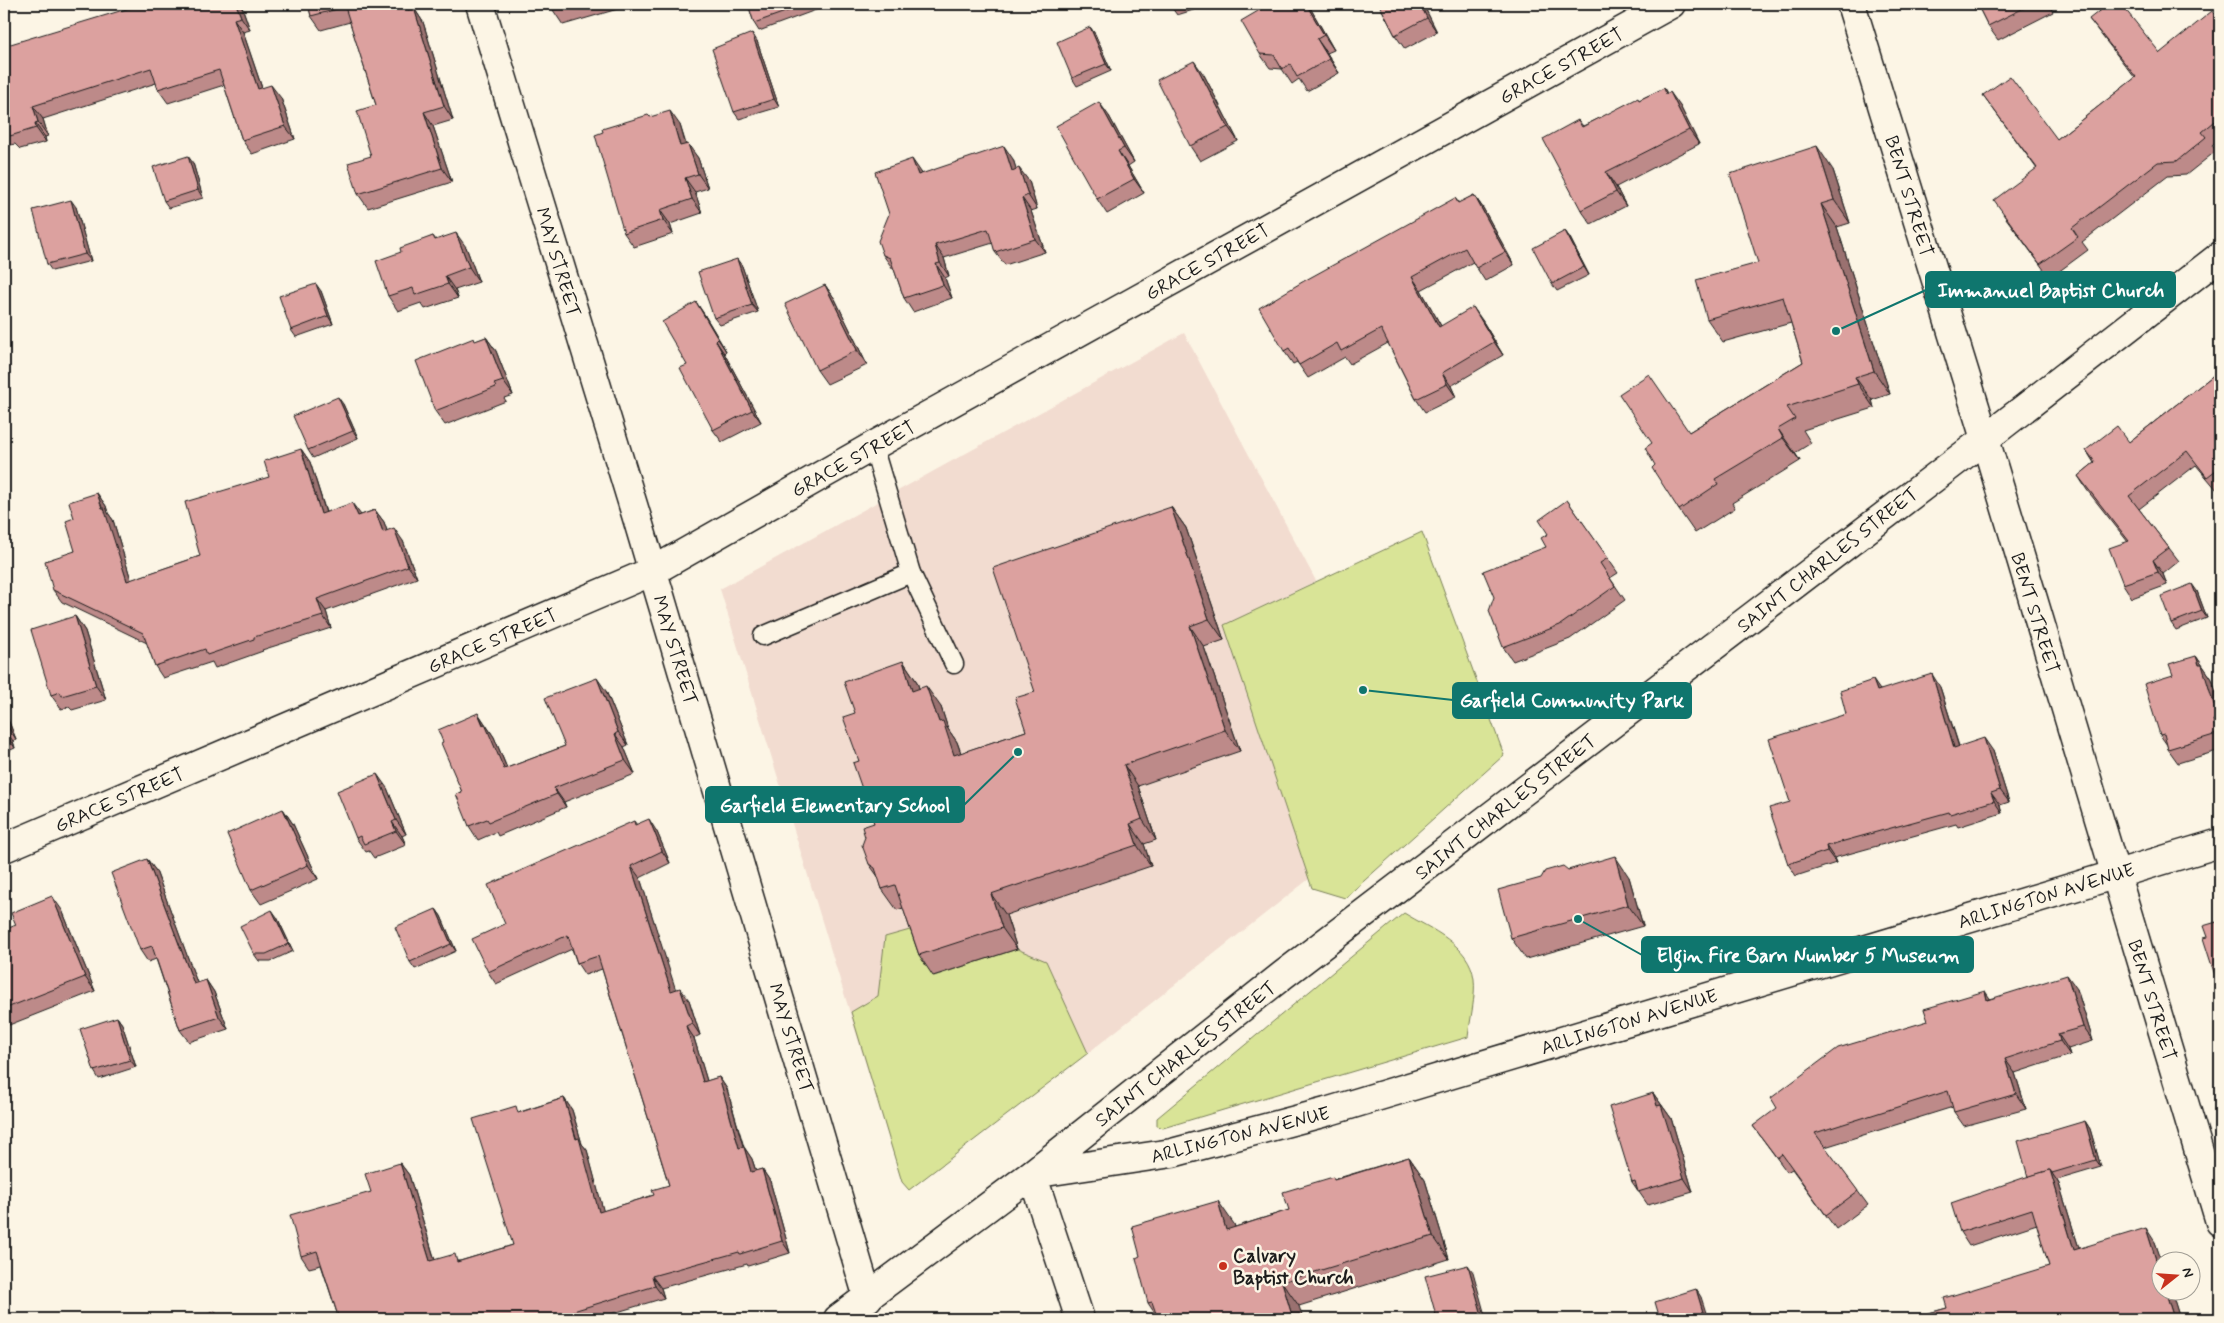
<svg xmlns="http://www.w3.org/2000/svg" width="2224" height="1323" viewBox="0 0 2224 1323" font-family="Mynerve,sans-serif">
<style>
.built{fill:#f2dcd0}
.green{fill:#d9e497;stroke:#7a805a}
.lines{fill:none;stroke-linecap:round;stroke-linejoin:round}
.service-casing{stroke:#1c1c1c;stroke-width:21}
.minor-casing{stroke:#1c1c1c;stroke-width:31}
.service{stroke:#fcf5e5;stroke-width:18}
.minor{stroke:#fcf5e5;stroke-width:28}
.wall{fill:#bd8a89;stroke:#1c1c1c}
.shaded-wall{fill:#9a716f;stroke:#1c1c1c}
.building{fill:#dca19f;stroke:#1c1c1c}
.poi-dot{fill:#c8321e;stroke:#fcf5e5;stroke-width:2}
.labels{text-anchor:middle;stroke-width:5;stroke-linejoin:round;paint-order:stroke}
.street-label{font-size:19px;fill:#1c1c1c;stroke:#fcf5e5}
.poi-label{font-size:19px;font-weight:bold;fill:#1c1c1c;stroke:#fcf5e5;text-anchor:start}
.leader{fill:none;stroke:#0f766e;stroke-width:2}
.callout-dot{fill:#0f766e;stroke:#fcf5e5;stroke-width:2}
.callout{fill:#0f766e;stroke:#0f766e;stroke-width:2}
.callout-label{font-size:20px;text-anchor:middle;font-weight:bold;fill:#fff}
</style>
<rect width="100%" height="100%" fill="#fcf5e5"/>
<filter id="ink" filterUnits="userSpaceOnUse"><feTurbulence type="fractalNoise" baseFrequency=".02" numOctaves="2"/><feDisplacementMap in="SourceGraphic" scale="10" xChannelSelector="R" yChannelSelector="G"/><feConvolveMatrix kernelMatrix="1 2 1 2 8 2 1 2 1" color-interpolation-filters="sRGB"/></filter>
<g filter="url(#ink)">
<polygon class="built" points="1184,333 1316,581 1224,625 1309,879 1088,1053 909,1190 902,1182 720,589"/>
<g class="green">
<polygon points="1422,532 1504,755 1345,898 1312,888 1224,625"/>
<path d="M1404 913C1430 929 1470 944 1474 979 1476 996 1470 1020 1468 1037L1163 1128 1157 1126V1118Z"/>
<polygon points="917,928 934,976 1017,949 1046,961 1088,1053 909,1190 902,1182 851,1012 878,996 885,937"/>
</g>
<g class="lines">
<defs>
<g id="service">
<polyline points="873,446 911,573 954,664"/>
<polyline points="763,636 911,573"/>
</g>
<g id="minor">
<polyline points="480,4 637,518 868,1298"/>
<polyline points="1851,4 1985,439 2220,1222"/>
<polyline points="4,848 653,571 873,446 1671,4"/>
<polyline points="838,1319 1032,1174 1283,975 1985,439 2220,256"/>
<polyline points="1080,1319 1032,1174 1172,1153 1326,1112 2220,843"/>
</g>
</defs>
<use href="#service" class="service-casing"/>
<use href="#minor" class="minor-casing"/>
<use href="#service" class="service"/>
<use href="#minor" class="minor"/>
</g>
<g class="wall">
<polygon points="241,4 250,30 243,32 262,88 281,98 295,139 252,154 242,140 224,85 168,103 158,89 156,83 43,119 48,136 45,137 46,142 20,149 15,144 6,146 4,144 4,46"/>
<polygon points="308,4 412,4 413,8 414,8 423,22 453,120 433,126 452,182 368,208 358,194 371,156 376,105 350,22 321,30 311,16"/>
<polygon points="551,4 619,4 621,8 563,25 553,10"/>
<polygon points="748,4 832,4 759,31 754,23"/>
<polygon points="1170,4 1213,4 1177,15 1172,8"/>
<polygon points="1308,4 1334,50 1327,53 1339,73 1307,91 1299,79 1292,84 1282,69 1270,68 1260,54"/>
<polygon points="1379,4 1423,4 1437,32 1405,49 1395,35"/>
<polygon points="1977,4 2049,4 2053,12 1998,40 1988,26"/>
<polygon points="2089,19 2160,53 2220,23 2220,138 2212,145 2216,151 2186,175 2168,176 2082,242 2088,250 2050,278 2003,214 2037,169 1983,95 2057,139 2135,78 2099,32"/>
<polygon points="1090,27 1095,34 1111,71 1077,86 1072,78"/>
<polygon points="757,41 779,107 739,119 734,112"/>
<polygon points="1204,75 1238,141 1200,161 1190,146"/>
<polygon points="1664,88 1667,93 1680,106 1699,144 1616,187 1626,206 1591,224 1581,210 1578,120 1583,126 1639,100"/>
<polygon points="1109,116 1134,162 1128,166 1144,193 1107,214 1097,199"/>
<polygon points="650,117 680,125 686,144 698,158 708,188 695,192 702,213 670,224 673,234 634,247 624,233"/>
<polygon points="1013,159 1016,169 1029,181 1037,209 1031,211 1045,252 1005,265 995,252 993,243 944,258 949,276 945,278 952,298 913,312 904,298 894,269 893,269 883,255 889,214 921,172 922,174"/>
<polygon points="193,163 203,198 169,208 164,201"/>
<polygon points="1833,170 1850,223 1837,227 1890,394 1872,400 1874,408 1803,430 1811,443 1795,453 1800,461 1732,503 1735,508 1695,533 1679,510 1655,465 1689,432 1803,362 1791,323 1723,342 1707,319 1758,263"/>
<polygon points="1474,195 1483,208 1514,265 1485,281 1473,262 1421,290 1441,326 1482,320 1503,355 1451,386 1456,397 1425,412 1416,399 1388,343 1350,364 1345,357 1308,378 1297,362 1293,364 1284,351 1455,198 1459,203"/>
<polygon points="76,207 91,261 52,271 47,264"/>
<polygon points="1565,231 1570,238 1589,275 1557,291 1552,284"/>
<polygon points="433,236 436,240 466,247 479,282 455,290 458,298 425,309 421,303 398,311 388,296 401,252"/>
<polygon points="742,266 758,312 720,325 714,318"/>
<polygon points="825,285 835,299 867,365 827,384 817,370"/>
<polygon points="321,291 333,324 296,337 291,330"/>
<polygon points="696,302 704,314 726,351 724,353 761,422 722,442 713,430 687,365"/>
<polygon points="486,337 496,351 513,395 504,398 506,401 445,425 435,411 476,341"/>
<polygon points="2220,370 2220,488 2217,490 2196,465 2139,509 2179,561 2163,574 2167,585 2132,598 2123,584 2128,542 2087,490 2078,476 2094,463 2086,450 2129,442"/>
<polygon points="343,404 358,438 313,458 308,450"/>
<polygon points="301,449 310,462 326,512 361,515 375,510 384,522 387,531 403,541 417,578 326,611 331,628 262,650 263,651 215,668 212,662 163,678 155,666 147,643 62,602 53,590 75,551 74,518 97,493 106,506 108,513 113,520 131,580 200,556 269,477"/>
<polygon points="1567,500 1618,573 1610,578 1625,600 1570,639 1513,661 1503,647 1546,547 1548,534"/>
<polygon points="1171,507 1186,528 1224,640 1204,647 1240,751 1138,786 1156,840 1144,844 1151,866 1006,915 1017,949 933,976 919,955 903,908 897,910 882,889 879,878 869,864 874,823 859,761 855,713 903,661 917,682 919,688 941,707 948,729 957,742 961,753 1026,731 1035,692"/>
<polygon points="2197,591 2207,618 2176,630 2171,623"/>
<polygon points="75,616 85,631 106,700 72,710 69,707 61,709 51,695"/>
<polygon points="2196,656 2212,679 2220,707 2220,750 2178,763 2168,749 2167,745 2160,735 2173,675"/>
<polygon points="1940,687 1959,746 1993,751 2009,802 2000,805 2002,813 1958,827 1956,824 1834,858 1836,863 1796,876 1788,864 1790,802 1846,714 1880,690"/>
<polygon points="606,691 628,745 624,747 635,774 564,802 566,807 498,836 496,832 478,840 469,826 462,792 443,742 478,713 494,737 507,768 565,746"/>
<polygon points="4,710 16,739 13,741 15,748 4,753"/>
<polygon points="387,788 406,834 402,836 406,845 374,858 369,851 366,852 356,838"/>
<polygon points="283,809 293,824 318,879 261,904 251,890"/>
<polygon points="634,821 637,825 657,832 670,863 640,878 675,990 689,1000 700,1035 694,1038 707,1081 719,1077 727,1089 744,1147 752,1159 756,1171 762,1169 770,1181 790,1253 748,1266 747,1264 661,1288 664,1298 594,1319 339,1319 321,1265 309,1268 301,1256 371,1192 400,1163 409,1175 435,1260 460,1261 513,1245 520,1112 564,1098 572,1110 582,1144 587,1150 603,1211 654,1195 669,1185 602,969 585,975 577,963 572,949 496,984 488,972 505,924"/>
<polygon points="147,859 156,871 197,983 206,980 214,992 228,1029 189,1042 180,1030 156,959 148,962 140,950"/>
<polygon points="1568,870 1629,877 1643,926 1526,959 1511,938"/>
<polygon points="436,909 441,916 456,951 415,969 410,962"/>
<polygon points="62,910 95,991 4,1027 4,930"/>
<polygon points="277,917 293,951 271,961 259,961 254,954"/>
<polygon points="2077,989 2093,1041 2068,1049 2070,1055 2015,1073 2026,1109 1964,1126 1954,1112 1953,1107 1825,1147 1868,1205 1836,1229 1792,1169 1787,1172 1753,1126 1928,1021 1990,999"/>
<polygon points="117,1017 122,1024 136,1067 99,1079 94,1071"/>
<polygon points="1653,1093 1671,1118 1693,1192 1648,1205 1632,1182"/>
<polygon points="2085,1121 2090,1129 2101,1167 2057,1180 2059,1184 2079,1248 2155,1242 2180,1319 1907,1319 1947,1308 2049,1266 2037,1224 1969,1246 1960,1232 2028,1177"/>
<polygon points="1409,1157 1425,1180 1449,1259 1299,1306 1156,1315 1148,1303 1234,1224 1235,1227 1289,1210 1335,1179"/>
</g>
<g class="shaded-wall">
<polygon points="236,4 241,4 250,30 241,17"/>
<polygon points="406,4 412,4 417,24 408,10"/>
<polygon points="1306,4 1308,4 1334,50 1324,35"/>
<polygon points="1420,4 1423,4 1437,32 1427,18"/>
<polygon points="414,8 423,22 453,120 444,106"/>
<polygon points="234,19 243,32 267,103 258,89"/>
<polygon points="1090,27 1095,34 1111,71 1106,64"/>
<polygon points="752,33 757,41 779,107 774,99"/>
<polygon points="1317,39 1327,53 1339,73 1329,59"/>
<polygon points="1194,61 1204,75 1238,141 1228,127"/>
<polygon points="271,85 281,98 295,139 285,126"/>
<polygon points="1670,92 1680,106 1699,144 1689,130"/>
<polygon points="1099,102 1109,116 1134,162 1124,148"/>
<polygon points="33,106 43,119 48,136 38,122"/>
<polygon points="670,111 680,125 690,160 680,146"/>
<polygon points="424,112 433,126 452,182 442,168"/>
<polygon points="35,123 45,137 46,142 36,128"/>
<polygon points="688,144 698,158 708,188 698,174"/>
<polygon points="1004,146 1013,159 1021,184 1012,171"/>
<polygon points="1817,146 1833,170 1850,223 1834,200"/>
<polygon points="1118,151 1128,166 1144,193 1134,179"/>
<polygon points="188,156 193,163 203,198 198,190"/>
<polygon points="912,159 921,172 927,188 918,175"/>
<polygon points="1019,168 1029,181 1037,209 1028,195"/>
<polygon points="1606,172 1616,187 1626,206 1616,192"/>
<polygon points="685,178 695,192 702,213 692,199"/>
<polygon points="1474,195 1483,208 1514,265 1505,252"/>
<polygon points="1022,198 1031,211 1045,252 1035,239"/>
<polygon points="71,200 76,207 91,261 85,254"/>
<polygon points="1821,204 1837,227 1890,394 1874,371"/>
<polygon points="660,210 670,224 673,234 663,220"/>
<polygon points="1565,231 1570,238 1589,275 1584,267"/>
<polygon points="456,233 466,247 479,282 469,267"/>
<polygon points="935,245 944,258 949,276 940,263"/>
<polygon points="737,259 742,266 758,312 752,305"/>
<polygon points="936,264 945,278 952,298 943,285"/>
<polygon points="445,276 455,290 458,298 448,284"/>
<polygon points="1412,277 1421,290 1449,340 1439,327"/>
<polygon points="316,284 321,291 333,324 328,316"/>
<polygon points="825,285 835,299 867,365 857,350"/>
<polygon points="696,302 704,314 726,351 718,339"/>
<polygon points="1473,307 1482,320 1503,355 1494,342"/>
<polygon points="486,337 496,351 513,395 503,381"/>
<polygon points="716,341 724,353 761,422 752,410"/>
<polygon points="1442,373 1451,386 1456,397 1447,384"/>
<polygon points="1855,377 1872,400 1874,408 1858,384"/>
<polygon points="338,397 343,404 358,438 353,431"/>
<polygon points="1778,429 1795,453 1800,461 1783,438"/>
<polygon points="301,449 310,462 330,526 321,514"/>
<polygon points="97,493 106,506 108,513 113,520 135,593 127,581"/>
<polygon points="352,503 361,515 358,516"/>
<polygon points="1171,507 1186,528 1224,640 1209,619"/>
<polygon points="375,510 384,522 392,545 383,532"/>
<polygon points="394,528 403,541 417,578 408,566"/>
<polygon points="2153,560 2163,574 2167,585 2158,572"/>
<polygon points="2192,584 2197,591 2207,618 2202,611"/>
<polygon points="317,599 326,611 331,628 323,616"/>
<polygon points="75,616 85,631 106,700 96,686"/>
<polygon points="1190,626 1204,647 1240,751 1225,730"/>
<polygon points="2196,656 2212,679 2220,707 2220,721 2218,718"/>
<polygon points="903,661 917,682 927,712 912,691"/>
<polygon points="1932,674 1940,687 1963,760 1954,748"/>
<polygon points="597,678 606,691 628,745 618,732"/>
<polygon points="1873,680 1882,693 1877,691"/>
<polygon points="926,686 941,707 948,729 957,742 969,776 954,755 939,722"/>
<polygon points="4,710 16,739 6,724 4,718"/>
<polygon points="478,713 494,737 513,783 504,769"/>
<polygon points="2213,720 2220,730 2220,738 2217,734"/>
<polygon points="4,728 13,741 15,748 5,733"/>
<polygon points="615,734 624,747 635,774 625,760"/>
<polygon points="1984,738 1993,751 2009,802 2000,790"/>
<polygon points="1124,765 1138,786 1156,840 1142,819"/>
<polygon points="377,774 387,788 406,834 396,820"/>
<polygon points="554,788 564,802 566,807 557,794"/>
<polygon points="1991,793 2000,805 2002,813 1994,801"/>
<polygon points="283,809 293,824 318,879 308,865"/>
<polygon points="649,819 657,832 670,863 662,851"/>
<polygon points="392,822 402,836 406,845 396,831"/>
<polygon points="1130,824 1144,844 1151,866 1137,845"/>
<polygon points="1826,846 1834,858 1836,863 1827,851"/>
<polygon points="1615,856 1629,877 1643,926 1628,905"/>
<polygon points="147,859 156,871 202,996 194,984"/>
<polygon points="631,866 640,878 680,1003 671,991"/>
<polygon points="991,894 1006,915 1017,949 1002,928"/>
<polygon points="52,896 62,910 95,991 85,977"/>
<polygon points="436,909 441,916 456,951 451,944"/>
<polygon points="272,910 277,917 293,951 288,944"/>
<polygon points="2067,975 2077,989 2093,1041 2083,1027"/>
<polygon points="206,980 214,992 228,1029 219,1017"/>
<polygon points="680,988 689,1000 700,1035 692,1023"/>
<polygon points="1985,991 1995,1006 1987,1000"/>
<polygon points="117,1017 122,1024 136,1067 130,1060"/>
<polygon points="686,1026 694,1038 711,1094 703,1082"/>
<polygon points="2058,1034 2068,1049 2070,1055 2060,1041"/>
<polygon points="2005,1059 2015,1073 2026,1109 2016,1094"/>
<polygon points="719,1077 727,1089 747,1160 739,1148"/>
<polygon points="1653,1093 1671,1118 1693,1192 1684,1178 1657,1106"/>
<polygon points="564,1098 572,1110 582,1144 587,1150 607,1224 599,1212"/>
<polygon points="2085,1121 2090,1129 2101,1167 2096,1160"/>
<polygon points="744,1147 752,1159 760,1184 751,1172"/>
<polygon points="1409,1157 1425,1180 1449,1259 1433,1236"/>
<polygon points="400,1163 409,1175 439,1274 430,1261"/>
<polygon points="762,1169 770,1181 790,1253 782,1241"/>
<polygon points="2050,1170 2059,1184 2084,1264 2074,1250"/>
<polygon points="1218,1201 1234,1224 1243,1253 1226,1230"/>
<polygon points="2146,1228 2155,1242 2162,1262 2162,1279"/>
<polygon points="1468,1265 1473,1272 1486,1319 1483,1319"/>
<polygon points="652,1276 661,1288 664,1298 655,1286"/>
<polygon points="1282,1282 1299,1306 1303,1319 1293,1319"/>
<polygon points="1696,1289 1701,1297 1708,1319 1705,1319"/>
<polygon points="2165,1290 2171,1290 2180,1319 2174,1319"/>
</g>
<g class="building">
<polygon points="143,4 236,4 241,17 234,19 258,89 271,85 285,126 242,140 219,70 158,89 151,68 33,106 38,122 35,123 36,128 10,136 8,129 4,130 4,46"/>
<polygon points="308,4 406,4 408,10 414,8 444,106 424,112 442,168 358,194 348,163 371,156 357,111 376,105 345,7 311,16"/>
<polygon points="551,4 577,4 553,10"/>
<polygon points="748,4 808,4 754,23"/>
<polygon points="1170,4 1185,4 1172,8"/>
<polygon points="1270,4 1306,4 1324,35 1317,39 1329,59 1297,77 1290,64 1282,69 1274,55 1260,54 1241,21"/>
<polygon points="1379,4 1420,4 1427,18 1395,35"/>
<polygon points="1977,4 2032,4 1988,26"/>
<polygon points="2108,4 2121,4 2160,53 2212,11 2220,23 2220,117 2202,132 2206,137 2177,161 2158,162 2072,228 2078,237 2040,264 1994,200 2037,168 1983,95 2010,76 2057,139 2136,77 2089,19"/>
<polygon points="1090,27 1106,64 1072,78 1057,42"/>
<polygon points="752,33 774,99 734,112 712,49"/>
<polygon points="1194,61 1228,127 1190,146 1157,80"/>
<polygon points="1664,88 1666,94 1670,92 1689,130 1606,172 1616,192 1581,210 1543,139 1578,120 1582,127 1638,98 1639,100"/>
<polygon points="1099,102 1124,148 1118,151 1134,179 1097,199 1056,126"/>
<polygon points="670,111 680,146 688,144 698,174 685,178 692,199 660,210 663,220 624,233 595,135 603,132 602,129 648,115 650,117"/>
<polygon points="1004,146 1012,171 1019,168 1028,195 1022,198 1035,239 995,252 988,229 935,245 940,263 936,264 943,285 904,298 890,258 883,255 878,241 889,214 875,172 912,159 918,175"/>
<polygon points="1817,146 1834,200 1821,204 1874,371 1855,377 1858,384 1787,407 1795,419 1778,429 1783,438 1715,479 1718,484 1679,510 1652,468 1655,465 1645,448 1652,443 1619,394 1649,374 1689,432 1803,362 1783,297 1707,319 1696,280 1758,263 1730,174"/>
<polygon points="188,156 198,190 164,201 153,167"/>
<polygon points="1474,195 1505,252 1476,268 1465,248 1412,277 1439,327 1473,307 1494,342 1442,373 1447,384 1416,399 1381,329 1341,351 1337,343 1299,365 1289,348 1284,351 1259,308 1304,281 1455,198 1458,203"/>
<polygon points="71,200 85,254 47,264 33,210"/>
<polygon points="1565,231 1584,267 1552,284 1533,248"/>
<polygon points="456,233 469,267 445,276 448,284 415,295 413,288 388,296 376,261 401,252 400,248 433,236 435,240"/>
<polygon points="737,259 752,305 714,318 698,272"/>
<polygon points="316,284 328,316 291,330 279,296"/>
<polygon points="825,285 857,350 817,370 785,304"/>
<polygon points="696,302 718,339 716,341 752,410 713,430 680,368 687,365 662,322"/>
<polygon points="486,337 503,381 494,384 496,387 435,411 416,361 474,338 475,341"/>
<polygon points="2220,370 2220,467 2207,477 2187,451 2129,496 2169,548 2153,560 2158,572 2123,584 2109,548 2129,541 2078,476 2095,462 2086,450 2117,426 2129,442"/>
<polygon points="338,397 353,431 308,450 293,416"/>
<polygon points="301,449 321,514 352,503 358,516 375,510 383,532 394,528 408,566 317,599 323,616 254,637 254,639 207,655 205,649 155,666 143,633 53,590 45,561 75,551 66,521 74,518 69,502 97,493 102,508 104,508 127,581 200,556 185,502 269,477 264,461"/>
<polygon points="1567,500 1608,558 1600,563 1615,586 1560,625 1503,647 1489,611 1494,597 1483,571 1546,547 1541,538 1548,534 1539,520"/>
<polygon points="1171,507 1209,619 1190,626 1225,730 1124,765 1142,819 1130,824 1137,845 991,894 1002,928 919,955 895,885 882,889 875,868 869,864 862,845 865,837 862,827 874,823 853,763 859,761 843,717 855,713 844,682 903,661 912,691 926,686 939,722 943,721 954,755 1026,731 1015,698 1035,692 993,568"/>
<polygon points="2192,584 2202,611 2171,623 2161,596"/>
<polygon points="75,616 96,686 62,696 60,692 51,695 31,630"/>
<polygon points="2196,656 2199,665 2202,665 2218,718 2213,720 2217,734 2168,749 2164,734 2160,735 2144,684 2173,675 2169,664"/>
<polygon points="1932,674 1954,748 1984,738 2000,790 1991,793 1994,801 1950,814 1949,812 1826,846 1827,851 1788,864 1769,808 1790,802 1769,739 1846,714 1840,691 1873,680 1877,691"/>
<polygon points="597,678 618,732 615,734 625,760 554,788 557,794 489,822 487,819 469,826 456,794 462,792 441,743 443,742 438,730 478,713 483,725 485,724 504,769 565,746 545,698"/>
<polygon points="4,718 6,724 4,726"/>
<polygon points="377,774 396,820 392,822 396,831 364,844 360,836 356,838 337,791"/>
<polygon points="283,809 308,865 251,890 227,834"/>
<polygon points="649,819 662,851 631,866 671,991 680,988 692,1023 686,1026 703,1082 719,1077 739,1148 744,1147 751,1172 762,1169 782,1241 740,1254 739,1252 652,1276 655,1286 570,1312 572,1319 339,1319 317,1251 301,1256 290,1215 371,1192 365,1174 400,1163 430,1261 455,1254 457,1262 513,1245 473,1119 516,1106 518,1113 564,1098 576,1139 579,1138 599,1212 654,1195 652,1190 669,1185 598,956 577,963 568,935 488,972 472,939 505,924 488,885 634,821 635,825"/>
<polygon points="1615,856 1628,905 1511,938 1498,890 1541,878 1545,871 1563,866 1568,870"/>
<polygon points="147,859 194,984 206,980 219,1017 180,1030 152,946 140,950 111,873"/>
<polygon points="52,896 85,977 4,1009 4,930 16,925 11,913"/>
<polygon points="436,909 451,944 410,962 395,927"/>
<polygon points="272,910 288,944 266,954 254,954 240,926"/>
<polygon points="2220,921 2220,988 2219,988 2203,938 2207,937 2203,926"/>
<polygon points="2067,975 2083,1027 2058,1034 2060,1041 2005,1059 2016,1094 1954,1112 1948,1091 1815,1133 1858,1191 1826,1215 1782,1154 1777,1158 1753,1126 1777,1108 1771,1098 1838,1048 1928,1021 1924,1009 1985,991 1987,1000"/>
<polygon points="117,1017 130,1060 94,1071 80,1029"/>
<polygon points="1653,1093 1657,1106 1661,1105 1684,1178 1638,1192 1635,1181 1632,1182 1609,1107"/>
<polygon points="2085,1121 2096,1160 2052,1173 2050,1170 2028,1177 2018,1141"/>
<polygon points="1409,1157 1433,1236 1282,1282 1293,1319 1158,1319 1152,1302 1148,1303 1136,1258 1140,1256 1132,1226 1218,1201 1226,1230 1289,1210 1283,1192 1333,1177 1334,1180"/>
<polygon points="2050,1170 2074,1250 2146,1228 2162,1279 2162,1290 2165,1290 2174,1319 1907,1319 1947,1308 1944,1298 2049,1266 2032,1209 1960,1232 1951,1203 2023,1178"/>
<polygon points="1468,1265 1483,1319 1437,1319 1425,1276"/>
<polygon points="1696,1289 1705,1319 1660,1319 1655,1302"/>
<polygon points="215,1311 219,1319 197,1319"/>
</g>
</g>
<circle class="poi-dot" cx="1223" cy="1266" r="5"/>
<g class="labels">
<g class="street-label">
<text transform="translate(1561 65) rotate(-29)" y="7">GRACE STREET</text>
<text transform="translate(1910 196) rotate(73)" y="7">BENT STREET</text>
<text transform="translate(1207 261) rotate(-29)" y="7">GRACE STREET</text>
<text transform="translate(559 262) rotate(73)" y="7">MAY STREET</text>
<text transform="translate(853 458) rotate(-29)" y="7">GRACE STREET</text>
<text transform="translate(1827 559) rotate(-38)" y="7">SAINT CHARLES STREET</text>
<text transform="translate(2036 613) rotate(73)" y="7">BENT STREET</text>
<text transform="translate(492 640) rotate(-23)" y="7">GRACE STREET</text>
<text transform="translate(676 650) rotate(73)" y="7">MAY STREET</text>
<text transform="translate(119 799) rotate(-23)" y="7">GRACE STREET</text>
<text transform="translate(1505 806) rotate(-38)" y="7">SAINT CHARLES STREET</text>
<text transform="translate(2046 895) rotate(-17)" y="7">ARLINGTON AVENUE</text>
<text transform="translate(2153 1000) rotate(73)" y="7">BENT STREET</text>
<text transform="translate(1629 1021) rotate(-17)" y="7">ARLINGTON AVENUE</text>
<text transform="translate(792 1038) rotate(73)" y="7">MAY STREET</text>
<text transform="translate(1185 1053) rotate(-38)" y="7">SAINT CHARLES STREET</text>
<text transform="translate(1240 1134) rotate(-14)" y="7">ARLINGTON AVENUE</text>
</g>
<g class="poi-label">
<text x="1233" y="1262">Calvary<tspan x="1233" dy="22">Baptist Church</tspan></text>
</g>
</g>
<path class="leader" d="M1836 331L1926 290M1363 690L1453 700M1018 752L964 805M1578 919L1642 955"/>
<g class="callout-dot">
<circle cx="1836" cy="331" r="5"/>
<circle cx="1363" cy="690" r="5"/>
<circle cx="1018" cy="752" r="5"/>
<circle cx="1578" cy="919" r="5"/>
</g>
<g class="callout">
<rect x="1926" y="272" width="249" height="35" rx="5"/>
<rect x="1453" y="683" width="238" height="35" rx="5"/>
<rect x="706" y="787" width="258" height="35" rx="5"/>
<rect x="1642" y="937" width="331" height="35" rx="5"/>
</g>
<g class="callout-label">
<text x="2051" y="297">Immanuel Baptist Church</text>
<text x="1572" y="707">Garfield Community Park</text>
<text x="835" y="812">Garfield Elementary School</text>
<text x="1808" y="962">Elgin Fire Barn Number 5 Museum</text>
</g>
<rect width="2224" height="1323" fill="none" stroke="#fcf5e5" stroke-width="20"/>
<rect x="10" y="10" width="2204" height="1303" fill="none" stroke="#1c1c1c" stroke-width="2" filter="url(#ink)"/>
<g transform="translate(2176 1276) rotate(73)"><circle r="24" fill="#fcf5e5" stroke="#a29e95"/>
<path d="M0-4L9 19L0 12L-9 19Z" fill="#c8321e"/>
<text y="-8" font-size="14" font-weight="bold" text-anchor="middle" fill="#1c1c1c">N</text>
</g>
</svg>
